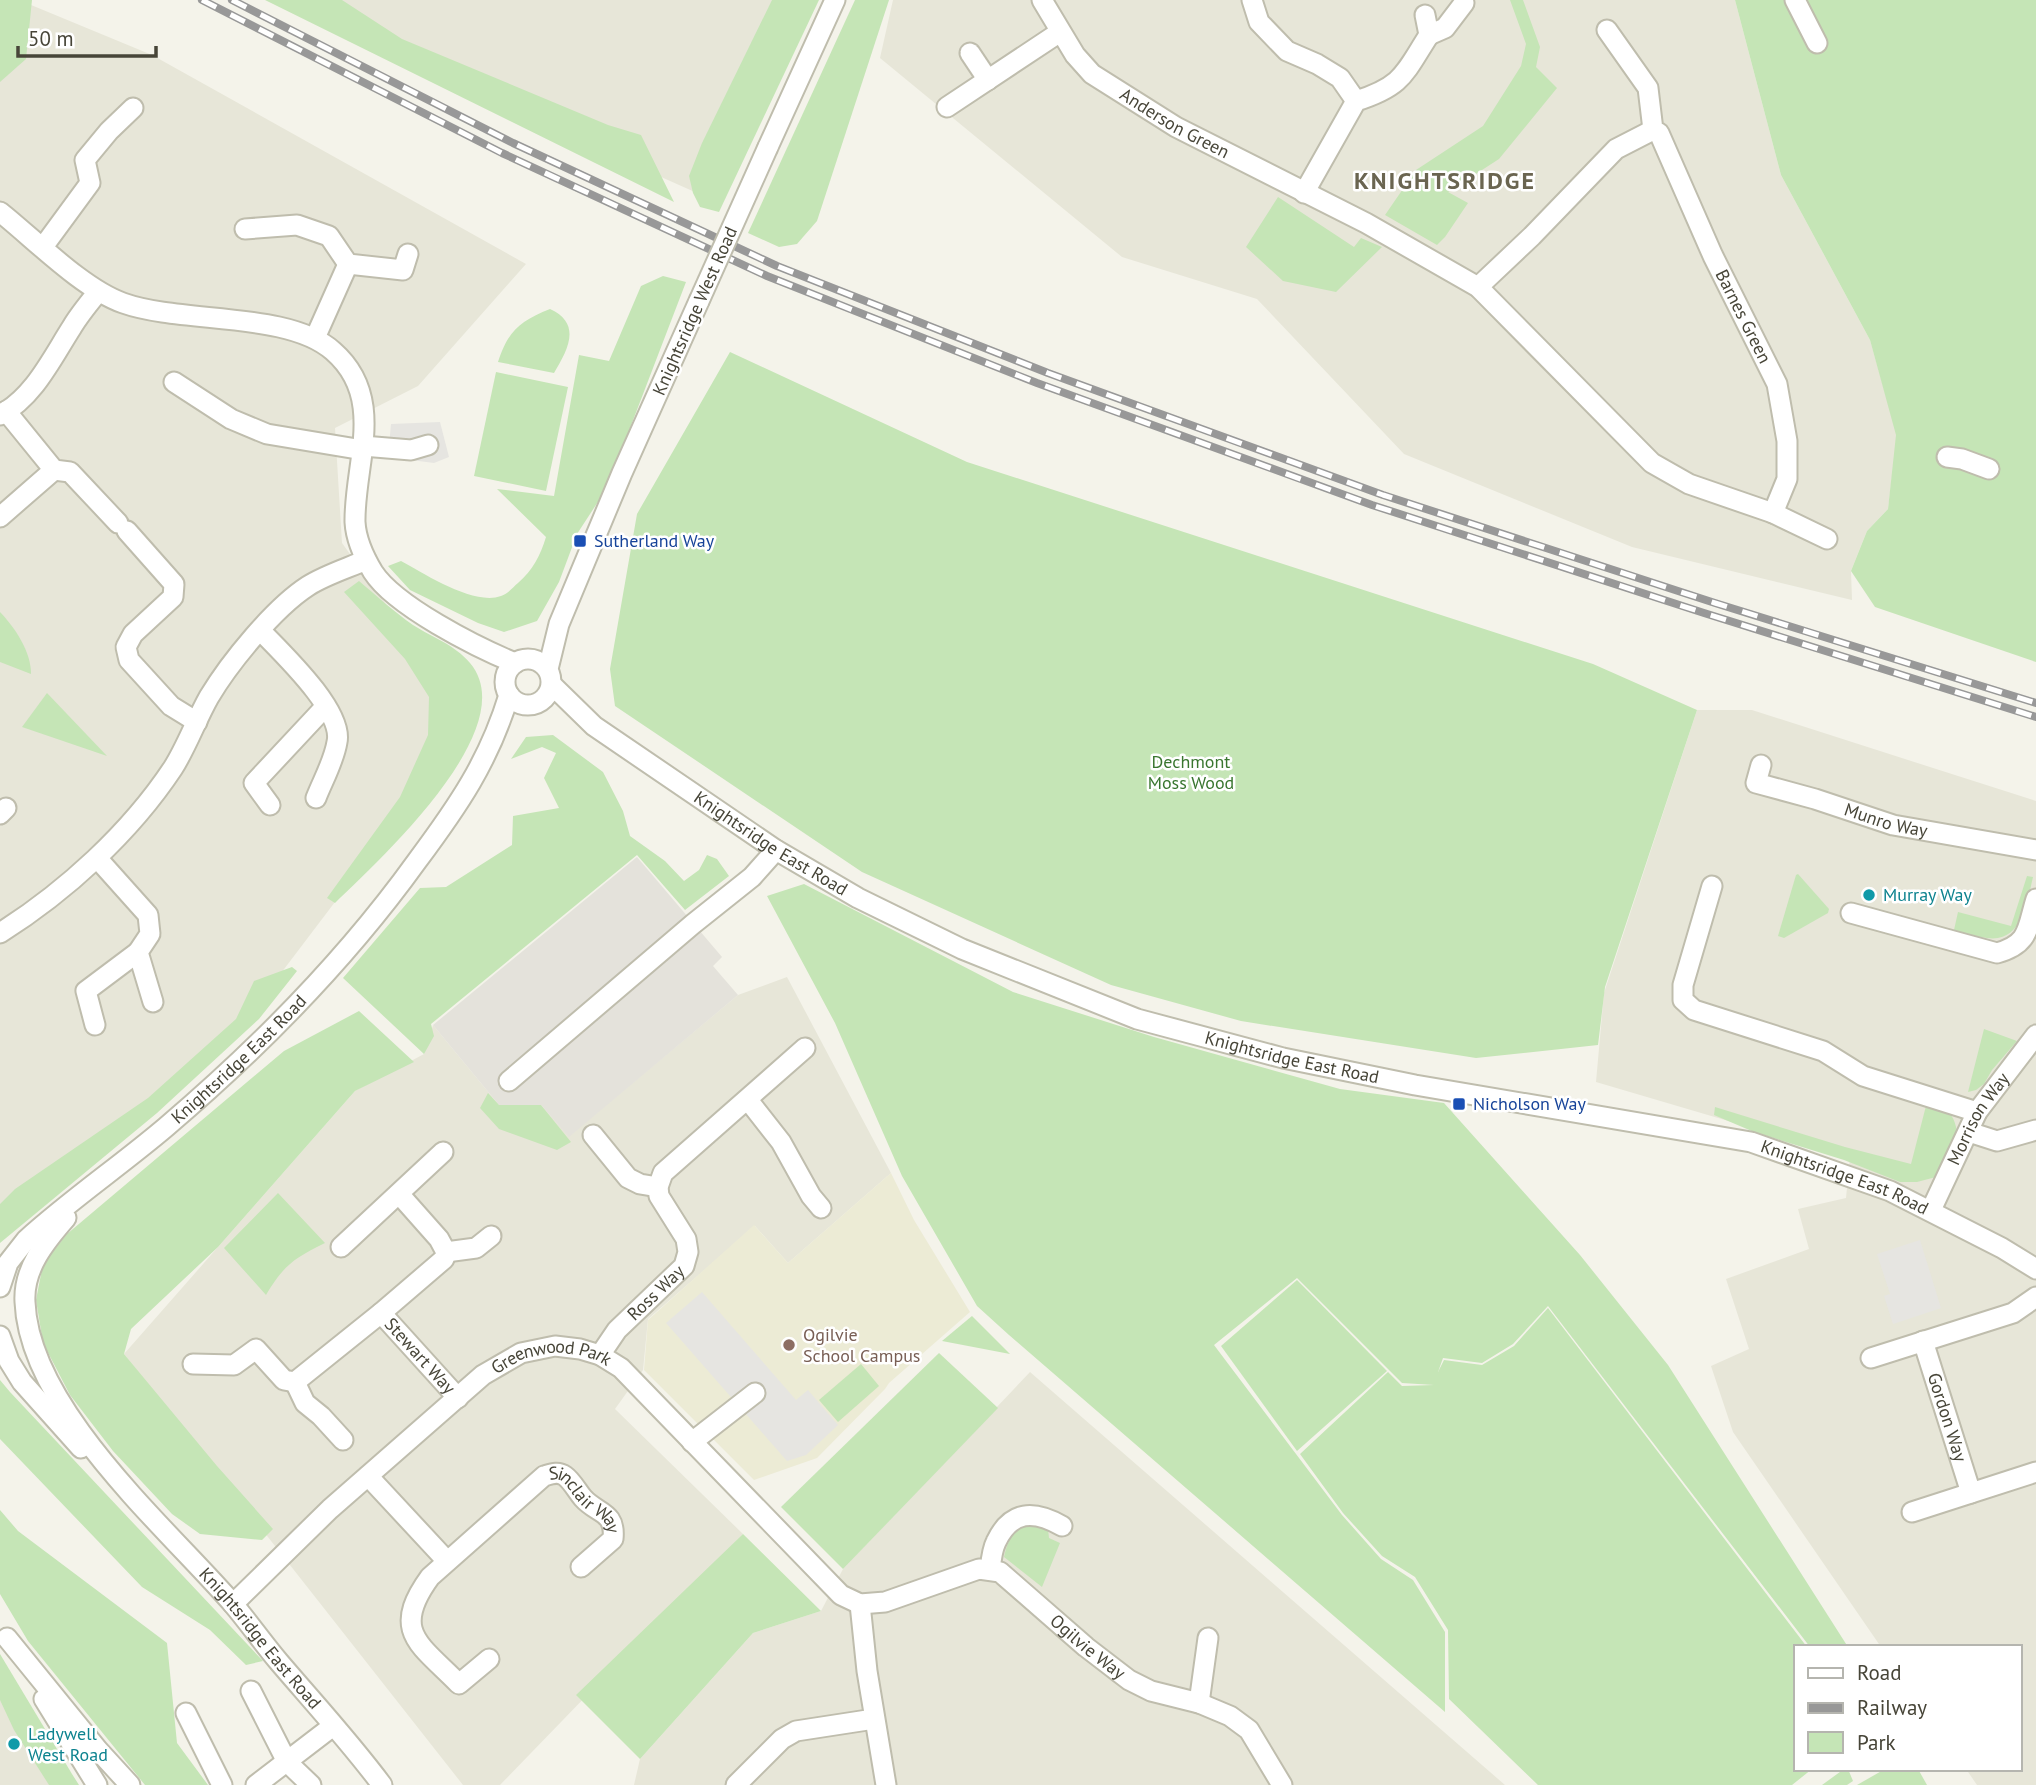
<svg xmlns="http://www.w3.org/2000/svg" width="2036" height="1785" viewBox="0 0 2036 1785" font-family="'PT Sans',sans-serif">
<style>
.residential{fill:#e7e6d8}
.industrial{fill:#e4e2db}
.education{fill:#ecebd5}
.green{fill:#c5e5b6}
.parking{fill:#e6e5e1}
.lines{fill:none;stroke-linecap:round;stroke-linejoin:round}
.minor-casing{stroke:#bfbdad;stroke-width:23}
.minor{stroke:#fff;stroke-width:19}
.rail-casing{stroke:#989898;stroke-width:8}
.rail{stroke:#fff;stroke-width:5;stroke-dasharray:16;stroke-linecap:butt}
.minor-bridge-casing{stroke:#bfbdad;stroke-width:23;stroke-linecap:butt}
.minor-bridge{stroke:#fff;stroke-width:19}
.transit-dot{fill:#1a4fb4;stroke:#fff;stroke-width:2.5}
.culture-dot{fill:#0f9aa8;stroke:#fff;stroke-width:2.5}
.education-dot{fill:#8d6e63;stroke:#fff;stroke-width:2.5}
.labels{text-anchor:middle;stroke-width:5;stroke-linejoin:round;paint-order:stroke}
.street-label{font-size:18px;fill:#474538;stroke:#fff}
.transit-label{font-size:18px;fill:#164399;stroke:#fff;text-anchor:start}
.park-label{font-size:18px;fill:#39762f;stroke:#fff}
.culture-label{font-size:18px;fill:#0d838f;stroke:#fff;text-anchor:start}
.education-label{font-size:18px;fill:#785e54;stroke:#fff;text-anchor:start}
.district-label{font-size:24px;font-weight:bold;letter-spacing:2px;fill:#6a6550;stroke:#fff}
</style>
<rect width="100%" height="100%" fill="#f4f3ea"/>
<g class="residential">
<polygon points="0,0 19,0 152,55 526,264 418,386 335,428 342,543 453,697 404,811 247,1018 0,1225"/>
<polygon points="326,0 797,0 706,197 623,160"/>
<polygon points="893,0 1735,0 1781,175 1870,340 1897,435 1888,509 1867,531 1851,571 1852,600 1632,547 1404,454 1257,299 1122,257 880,58"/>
<polygon points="1697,710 1752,710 2036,801 2036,1785 1977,1785 1966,1769 2020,1769 2020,1647 1881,1647 1733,1432 1711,1366 1749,1349 1726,1279 1809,1249 1798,1209 1846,1198 1850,1157 1596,1082 1604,993"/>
<polygon points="787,977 891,1173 788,1263 755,1226 648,1319 643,1370 615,1409 743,1534 500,1785 463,1785 124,1354 355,1091 424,1054 433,1025 499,1105 541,1105 569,1136 738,995"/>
<polygon points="1030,1372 1505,1785 634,1785 640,1759 753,1633 821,1611 843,1569"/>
<polygon points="0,1669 69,1785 0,1785"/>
</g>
<polygon class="industrial" points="637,857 722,957 713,966 738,995 569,1137 541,1105 499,1105 433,1025"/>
<polygon class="education" points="891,1173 914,1220 970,1312 889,1383 885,1389 817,1458 754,1480 644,1370 648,1320 754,1225 788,1263"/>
<g class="green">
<polygon points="0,0 32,0 26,59 0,82"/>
<polygon points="265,0 342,0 402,39 608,125 641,135 674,202"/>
<polygon points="772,0 819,0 719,212 700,207 693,193 689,176 702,143"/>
<polygon points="855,0 889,0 817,221 797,244 779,247 748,233"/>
<polygon points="1510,0 1523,0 1540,47 1536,67 1557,88 1499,159 1448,192 1468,203 1445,237 1437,245 1385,215 1416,170 1483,126 1521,66 1526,44"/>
<polygon points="1735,0 2036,0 2036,662 1875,607 1851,571 1867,531 1888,509 1896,435 1870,340 1781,175"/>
<polygon points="1278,197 1354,247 1361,238 1382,247 1336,292 1283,281 1246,247"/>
<path d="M663 276 686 282 607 488 577 534 559 582 537 621 504 632 478 623 410 590 388 566 401 561C425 574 474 606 501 596 508 594 513 587 518 583 533 570 540 556 546 537L497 489 554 496 579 355 609 361 641 286Z"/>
<path d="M550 309C583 324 567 351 554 373L498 362C508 331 520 321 550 309Z"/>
<polygon points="730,352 967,462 1593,664 1697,710 1605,987 1598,1045 1476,1058 1241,1021 1111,985 862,872 615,706 610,669 637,514"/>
<polygon points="496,372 568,387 546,491 474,476"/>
<path d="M359 581C376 595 394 612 413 625 433 638 454 644 470 663 525 728 378 861 335 903L327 898 400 797 428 735 429 697 405 659 344 592Z"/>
<path d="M0 612C15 628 31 651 31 674L0 662Z"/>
<polygon points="47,693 107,756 22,727"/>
<polygon points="553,735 603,772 623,811 630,836 665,861 684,881 699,870 707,855 717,859 729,876 685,910 637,855 431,1024 434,1036 424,1054 343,978 420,888 446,887 512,845 513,816 559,808 544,778 556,753 542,747 511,759 526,737"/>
<polygon points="1798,874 1829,909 1828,913 1784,938 1778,936 1796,875"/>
<path d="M2027 876 2033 877C2027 902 2022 943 1987 938 1976 937 1965 933 1954 930L1958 912 2011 926Z"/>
<polygon points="804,884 1013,992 1154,1037 1340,1089 1444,1103 1580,1255 1668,1365 1848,1647 1810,1647 1548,1306 1513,1344 1482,1363 1443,1358 1438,1372 1444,1360 1482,1365 1514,1346 1548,1308 1807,1647 1796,1647 1796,1769 1812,1769 1792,1785 1538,1785 1449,1699 1448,1630 1415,1577 1382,1556 1343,1513 1300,1454 1388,1372 1402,1386 1434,1385 1402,1383 1297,1278 1214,1345 1342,1515 1381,1559 1413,1580 1445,1632 1445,1712 1009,1335 977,1306 902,1176 835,1023 767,896"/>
<polygon points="292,967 297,971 259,1019 157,1113 0,1243 0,1204 15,1189 148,1098 236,1019 254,981"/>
<polygon points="359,1011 414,1062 355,1091 218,1247 131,1329 124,1354 217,1466 273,1529 262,1540 200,1534 172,1514 113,1451 70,1395 43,1343 36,1300 43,1264 67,1234 284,1051"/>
<polygon points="1984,1029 2017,1041 1992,1070 1984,1084 1976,1090 1968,1092"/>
<polygon points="488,1093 499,1105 541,1105 571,1142 557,1150 499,1129 480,1108"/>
<path d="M1927 1102C1949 1109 1954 1113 1958 1136L1936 1177 1917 1182H1900L1844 1160 1754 1132 1714 1115 1715 1107 1845 1147 1911 1164Z"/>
<path d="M278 1193 325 1243C293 1259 284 1265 266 1295L224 1248Z"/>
<polygon points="1297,1280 1387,1371 1297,1451 1221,1346"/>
<polygon points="972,1316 1010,1354 942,1341"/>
<polygon points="939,1353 998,1408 843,1569 781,1507"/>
<polygon points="861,1364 879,1386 838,1422 819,1400"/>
<polygon points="0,1380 10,1392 263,1661 246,1665 210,1630 142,1587 0,1439"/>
<polygon points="0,1510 18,1531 167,1643 177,1743 208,1785 145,1785 28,1641 0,1594"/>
<path d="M1032 1522 1048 1529 1049 1538 1060 1543 1042 1587 1004 1557C1008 1538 1014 1529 1032 1522Z"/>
<polygon points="743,1534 821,1611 753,1633 640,1759 576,1695"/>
<polygon points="0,1654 72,1774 79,1785 49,1785 14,1730 0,1700"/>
<polygon points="1844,1769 1848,1769 1853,1781 1847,1785 1822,1785"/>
<polygon points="1885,1769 1918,1769 1927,1785 1857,1785"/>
</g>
<g class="parking">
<polygon points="440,422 449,457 434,463 388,457 391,424"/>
<polygon points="1920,1240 1941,1308 1893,1324 1884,1296 1890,1294 1877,1254"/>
<polygon points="702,1292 796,1400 808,1390 838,1425 806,1455 787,1461 666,1323"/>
</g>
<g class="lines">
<defs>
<g id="minor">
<path id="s1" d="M1042 0 1075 55 1092 74 1176 127 1366 223 1478 287 1652 463 1689 484 1773 513 1827 539"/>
<polyline points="1252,0 1259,22 1287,51 1317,64 1340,78 1356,101"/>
<polyline points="1795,0 1817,43"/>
<path id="s2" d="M1607 30 1648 88 1653 130 1659 133 1713 256 1777 384 1787 441V479L1773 513"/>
<polyline points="1429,35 1445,28 1464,3"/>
<polyline points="970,53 988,80"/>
<polyline points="947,107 1060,32"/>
<polyline points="768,147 835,0"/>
<path d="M1304 193 1356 101C1403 86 1404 74 1429 35L1425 15"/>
<path d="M0 212C34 239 83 289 123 303 182 324 288 311 333 351 387 398 354 463 355 522 356 540 364 557 373 572 395 606 476 647 515 663"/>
<polyline points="245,229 297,225 329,236 348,264 403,270 408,254"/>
<polyline points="43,247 90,183 85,160 109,131 133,108"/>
<polyline points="1478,287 1532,236 1616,149 1653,130"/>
<polyline points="315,338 348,264"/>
<polyline points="174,382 231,419 267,434 363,450"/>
<polyline points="6,411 54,470 70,472 118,523"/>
<path d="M0 415C34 397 52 358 72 327 79 315 89 303 98 292"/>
<polyline points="363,446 411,450 428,445"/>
<polyline points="1947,457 1962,459 1989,469"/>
<polyline points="0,517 54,470"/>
<polyline points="127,531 174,584 173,597 133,634 126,647 129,660 171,706 197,722"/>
<path d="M260 630C281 652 344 711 337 742 334 761 323 780 316 798"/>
<circle cx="528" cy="682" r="23"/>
<polyline points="548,669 559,624 622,473 699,301"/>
<path id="s3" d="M552 685 594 726 776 850 858 898 962 949 1137 1019 1283 1058 1415 1085 1751 1142 1890 1191 2002 1248 2036 1269"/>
<path id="s4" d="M1761 765 1756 783 1815 799 1893 825 2036 850"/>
<polyline points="270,805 254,783 325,707"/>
<polyline points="0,814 6,808"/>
<polyline points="97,858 148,915 150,934 138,952 153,1002"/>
<polyline points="1712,886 1683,985 1683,1000 1694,1010 1823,1051 1863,1076 1977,1112"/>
<path d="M1851 913 1997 953C2030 944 2027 928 2036 899"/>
<path d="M0 933C65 892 130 833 173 768 187 746 196 720 209 697 230 662 274 608 308 586 325 575 348 568 366 560"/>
<polyline points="95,1025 86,991 138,952"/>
<polyline points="509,1081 693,924 752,877 776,850"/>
<polyline points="748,1100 781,1142 811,1196 821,1208"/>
<polyline points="1969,1132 1997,1141 2036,1130"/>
<polyline points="593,1135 628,1178 640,1184 658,1187"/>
<path id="s5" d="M1931 1210 1977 1112 2036 1035"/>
<path id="s6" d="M66 1218C45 1242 23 1269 25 1302 29 1409 166 1527 233 1604 249 1623 263 1643 279 1662 314 1703 350 1742 382 1785"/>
<polyline points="341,1247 443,1152"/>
<polyline points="446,1252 476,1248 491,1236"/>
<path id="s7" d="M0 1287 8 1263 26 1240C70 1200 120 1166 166 1127 260 1047 345 961 417 861 458 806 489 761 509 695"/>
<path id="s8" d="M381 1313 458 1398"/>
<polyline points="0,1336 9,1361 22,1382 81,1448"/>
<path id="s9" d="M1923 1341 1971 1493 2036 1472"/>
<path id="s10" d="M600 1355 617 1330 684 1266 688 1252 686 1239 659 1196 658 1187 663 1173 805 1048"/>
<polyline points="1871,1358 2013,1313 2036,1297"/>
<polyline points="193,1364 234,1365 256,1349 284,1380 295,1382 381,1313 444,1259 446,1252 439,1239 400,1195"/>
<polyline points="295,1382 305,1403 321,1416 343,1440"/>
<polyline points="692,1442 755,1393"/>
<polyline points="368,1476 447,1561"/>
<polyline points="1912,1512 1971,1493"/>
<path d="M990 1570C991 1561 992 1550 996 1542 1011 1510 1034 1510 1062 1526"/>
<path id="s11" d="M233 1604 330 1509 483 1375 521 1353 555 1346 580 1349 600 1355 621 1368 841 1595 860 1604 885 1602 979 1569 1000 1572 1086 1647 1129 1680 1151 1691 1199 1703 1230 1716 1249 1730 1282 1785"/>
<polyline points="860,1604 867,1671 886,1785"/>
<polyline points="7,1638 98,1750 130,1785"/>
<path id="s12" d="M489 1659 459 1684C420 1644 390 1632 430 1577L544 1476C551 1474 558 1471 565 1476 572 1481 577 1491 583 1498 597 1514 616 1511 613 1539L581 1567"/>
<polyline points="251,1691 287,1762 311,1785"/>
<polyline points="44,1699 97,1785"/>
<polyline points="1199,1703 1208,1638"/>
<polyline points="186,1713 222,1785"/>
<polyline points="256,1785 333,1726"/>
<polyline points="736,1785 782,1739 796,1731 874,1719"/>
</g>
</defs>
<use href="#minor" class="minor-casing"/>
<use href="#minor" class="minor"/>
<defs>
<g id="rail">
<polyline points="202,0 502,153 767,276 1037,383 1372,505 1704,613 2036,717"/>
<polyline points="232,0 513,143 777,266 1048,373 1383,495 1715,603 2036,703"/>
</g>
</defs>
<use href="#rail" class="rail-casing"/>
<use href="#rail" class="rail"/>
<defs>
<polyline id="minor-bridge" points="699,301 768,147"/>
</defs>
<use href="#minor-bridge" class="minor-bridge-casing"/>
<use href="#minor-bridge" class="minor-bridge"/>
</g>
<g class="transit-dot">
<rect x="573" y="534" width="14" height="14" rx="3.5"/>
<rect x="1452" y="1097" width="14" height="14" rx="3.5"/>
</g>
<g class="culture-dot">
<circle cx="1869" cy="895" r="7"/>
<circle cx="14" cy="1744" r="7"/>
</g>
<circle class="education-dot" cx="789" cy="1345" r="7"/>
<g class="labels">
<g class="street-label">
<text dy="6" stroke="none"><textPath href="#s1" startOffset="186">Anderson Green</textPath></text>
<text transform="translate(695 311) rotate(-66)" y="6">Knightsridge West Road</text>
<text dy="6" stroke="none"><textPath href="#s2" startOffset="322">Barnes Green</textPath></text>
<text dy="6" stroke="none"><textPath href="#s4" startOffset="154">Munro Way</textPath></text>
<text dy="6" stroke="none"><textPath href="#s3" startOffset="271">Knightsridge East Road</textPath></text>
<text dy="6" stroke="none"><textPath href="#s3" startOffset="838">Knightsridge East Road</textPath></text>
<text dy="6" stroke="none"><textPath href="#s7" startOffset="334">Knightsridge East Road</textPath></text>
<text dy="6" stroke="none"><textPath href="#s5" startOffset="103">Morrison Way</textPath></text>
<text dy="6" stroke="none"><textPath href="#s3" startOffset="1405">Knightsridge East Road</textPath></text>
<text dy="6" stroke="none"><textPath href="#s10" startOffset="84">Ross Way</textPath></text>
<text dy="6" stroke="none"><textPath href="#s8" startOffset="58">Stewart Way</textPath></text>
<text dy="6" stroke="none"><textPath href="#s11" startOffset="413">Greenwood Park</textPath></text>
<text dy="6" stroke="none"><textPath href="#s9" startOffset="80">Gordon Way</textPath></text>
<text dy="6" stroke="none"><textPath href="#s12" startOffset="373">Sinclair Way</textPath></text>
<text dy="6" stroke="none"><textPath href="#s6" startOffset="513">Knightsridge East Road</textPath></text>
<text dy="6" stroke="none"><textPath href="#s11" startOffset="1087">Ogilvie Way</textPath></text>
</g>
<g class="transit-label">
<text x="594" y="547">Sutherland Way</text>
<text x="1473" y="1110">Nicholson Way</text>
</g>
<g class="park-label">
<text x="1191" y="768">Dechmont<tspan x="1191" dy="21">Moss Wood</tspan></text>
</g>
<g class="culture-label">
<text x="1883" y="901">Murray Way</text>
<text x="28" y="1740">Ladywell<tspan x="28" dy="21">West Road</tspan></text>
</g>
<g class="education-label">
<text x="803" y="1341">Ogilvie<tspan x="803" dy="21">School Campus</tspan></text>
</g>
<g class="district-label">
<text x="1445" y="189">KNIGHTSRIDGE</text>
</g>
</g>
<rect x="1794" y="1645" width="228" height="126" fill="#ffffff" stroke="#b5b5af" stroke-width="2"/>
<rect x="1808" y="1668" width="35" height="10" fill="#ffffff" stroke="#b5b5af" stroke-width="2"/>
<text x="1857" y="1680" font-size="21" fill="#474538">Road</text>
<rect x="1808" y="1703" width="35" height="10" fill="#989898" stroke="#b5b5af" stroke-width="2"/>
<text x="1857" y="1715" font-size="21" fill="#474538">Railway</text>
<rect x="1808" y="1732" width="35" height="21" fill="#c5e5b6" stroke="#b5b5af" stroke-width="2"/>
<text x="1857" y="1750" font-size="21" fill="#474538">Park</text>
<path d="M18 46v10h138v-10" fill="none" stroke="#474538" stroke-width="3.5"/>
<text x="28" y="46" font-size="21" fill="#474538" stroke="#ffffff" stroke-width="5" paint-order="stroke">50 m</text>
</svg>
